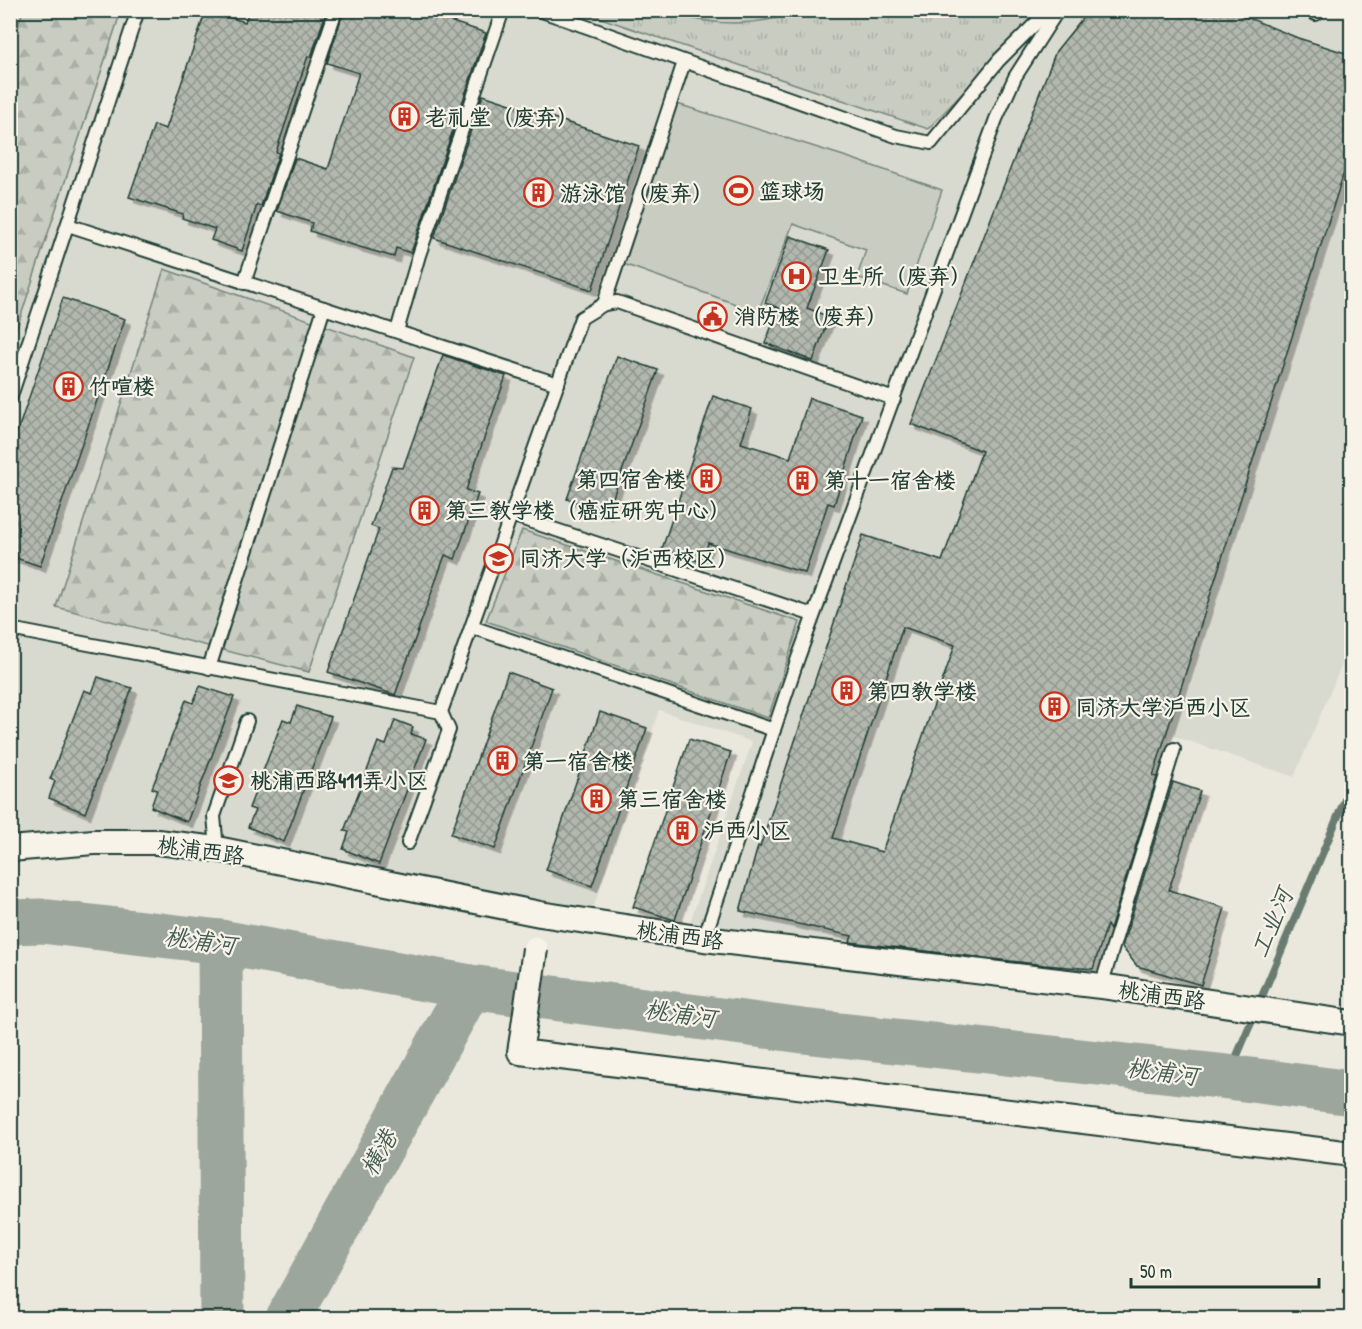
<svg xmlns="http://www.w3.org/2000/svg" width="1362" height="1329" viewBox="0 0 1362 1329" font-family="'Patrick Hand','LXGW WenKai TC',sans-serif">
<style>
.built{fill:#d9dacf}
.grass{fill:url(#grass-tufts);stroke:#74847a;stroke-width:1.5}
.forest{fill:url(#forest-firs);stroke:#74847a;stroke-width:1.5}
.garden{fill:#c8ccc1;stroke:#74847a;stroke-width:1.5}
.lines{fill:none;stroke-linecap:round;stroke-linejoin:round}
.stream{stroke:#6a7c72;stroke-width:8}
.river{stroke:#9ca69c;stroke-width:45}
.building{fill:url(#building-cross-hatch);stroke:#1f3d34;stroke-width:1.5;fill-rule:evenodd;filter:url(#shadow)}
.service-casing{stroke:#1f3d34;stroke-width:16}
.minor-casing{stroke:#1f3d34;stroke-width:28}
.service{stroke:#f7f3e8;stroke-width:12}
.minor{stroke:#f7f3e8;stroke-width:24}
.minor-bridge-casing{stroke:#1f3d34;stroke-width:28;stroke-linecap:butt}
.minor-bridge{stroke:#f7f3e8;stroke-width:24}
.labels{text-anchor:middle;stroke-width:4.5;stroke-linejoin:round;paint-order:stroke}
.poi-label{font-size:22px;font-weight:bold;fill:#1f3d34;stroke:#f7f3e8;text-anchor:start}
.street-label{font-size:22px;fill:#1f3d34;stroke:#f7f3e8}
.water-label{font-size:24px;font-style:italic;fill:#445c53;stroke:#f7f3e8}
</style>
<defs>
<pattern id="grass-tufts" width="24" height="20" patternUnits="userSpaceOnUse" patternTransform="scale(1.5)"><rect width="24" height="20" fill="#c8ccc1"/><path d="M3 7l-1-3M5 7V3M7 7l1-3M15 17l-1-3M17 17v-4M19 17l1-3" fill="none" stroke="#abb0a6"/></pattern>
<pattern id="forest-firs" width="22" height="20" patternUnits="userSpaceOnUse" patternTransform="scale(1.5)"><rect width="22" height="20" fill="#c8ccc1"/><path d="M5 1l3.5 6h-7zM16 11l3.5 6h-7z" fill="#abb0a6"/></pattern>
<pattern id="building-cross-hatch" width="8" height="8" patternUnits="userSpaceOnUse" patternTransform="scale(1.5)"><rect width="8" height="8" fill="#b2b8ae"/><path d="M0 0l8 8M0 8l8-8" fill="none" stroke="#90978e"/></pattern>
<filter id="shadow"><feDropShadow dx="5.5" dy="5.5" stdDeviation="0" flood-color="#0004"/></filter>
</defs>
<rect width="100%" height="100%" fill="#eae8dd"/>
<filter id="ink" filterUnits="userSpaceOnUse"><feTurbulence type="fractalNoise" baseFrequency=".0167" numOctaves="2"/><feDisplacementMap in="SourceGraphic" scale="12" xChannelSelector="R" yChannelSelector="G"/><feConvolveMatrix kernelMatrix="1 2 1 2 8 2 1 2 1" color-interpolation-filters="sRGB"/></filter>
<g filter="url(#ink)">
<g class="built">
<polygon points="11,11 1089,11 1056,51 911,423 1019,465 847,950 687,931 752,742 659,710 592,912 379,871 11,840"/>
<polygon points="1229,11 1351,11 1351,59"/>
<polygon points="1351,147 1351,643 1294,777 1171,735 1093,969"/>
</g>
<polygon class="grass" points="580,11 1042,11 928,129"/>
<g class="forest">
<polygon points="23,11 121,11 11,346 10,49"/>
<polygon points="164,269 414,357 309,672 56,607"/>
<polygon points="522,530 800,622 768,718 486,621"/>
</g>
<g class="garden">
<path d="M665 11V10L808 11C755 25 719 29 665 11Z"/>
<polygon points="671,102 847,157 942,190 907,294 857,277 866,250 793,224 758,312 615,261"/>
</g>
<g class="lines">
<polyline class="stream" points="1228,1077 1352,783"/>
<g class="river">
<polyline points="10,922 41,921 220,942 470,987 803,1031 1228,1077 1352,1093"/>
<polyline points="220,942 222,1318"/>
<polyline points="288,1318 470,987"/>
</g>
</g>
<g class="building">
<polygon points="206,10 245,22 249,10 327,10 311,57 308,56 276,152 279,153 261,206 257,205 242,251 211,240 215,229 182,218 183,214 129,197 154,125 166,129"/>
<polygon points="344,10 416,10 486,33 411,253 396,248 394,257 339,241 310,231 312,223 277,211 295,158 328,169 359,73 327,63"/>
<path d="M1089 10H1229L1298 38 1352 55V147L1153 776 1157 777 1110 930 1107 925 1093 969 1044 965 850 942 852 936 740 911 758 846 760 847 863 535 942 561 982 451 911 424 1056 51ZM903 627 955 645 882 852 833 838Z"/>
<polygon points="483,95 639,146 592,290 434,238"/>
<polygon points="790,236 829,250 807,308 829,317 813,361 765,343 779,308 765,303"/>
<polygon points="63,298 125,319 40,566 10,556 10,453"/>
<polygon points="443,355 506,376 466,490 478,494 455,559 445,555 395,695 328,672 379,529 371,526 392,467 403,468"/>
<polygon points="617,356 658,370 607,514 567,499"/>
<polygon points="713,396 752,409 741,443 790,458 809,398 862,415 834,505 828,503 805,573 708,543 702,562 662,549"/>
<polygon points="508,672 552,688 495,849 451,834"/>
<polygon points="98,677 132,688 85,813 49,798 55,781 50,779 84,690 92,693"/>
<polygon points="200,686 234,697 187,822 151,807 157,790 152,788 186,700 193,703"/>
<polygon points="297,706 331,717 284,842 248,827 255,810 249,808 283,719 291,722"/>
<polygon points="600,712 647,728 592,886 546,870"/>
<polygon points="395,720 413,727 411,734 426,739 379,864 343,849 349,832 344,831 378,742 386,745"/>
<polygon points="689,739 731,752 675,920 633,907"/>
<polygon points="1173,782 1200,791 1169,890 1225,908 1201,985 1137,966 1122,947"/>
</g>
<g class="lines">
<defs>
<g id="service">
<polyline points="539,10 896,136 931,143 999,60 1049,10"/>
<polyline points="1308,10 1316,14 1318,10"/>
<polyline points="68,225 558,384"/>
<polyline points="244,283 336,10"/>
<polyline points="604,304 617,302 894,399"/>
<polyline points="397,331 419,255 503,10"/>
<polyline points="10,399 138,10"/>
<polyline points="511,515 813,615"/>
<polyline points="472,627 774,730"/>
<polyline points="10,629 441,712"/>
<polyline points="209,668 324,308"/>
<polyline points="408,843 449,730 441,712 581,318 604,304 684,62"/>
<polyline points="217,849 214,816 247,721"/>
<polyline points="704,939 798,658 996,119 1015,77 1058,10"/>
<polyline points="1101,986 1174,749"/>
</g>
<g id="minor">
<polyline points="10,849 94,842 157,842 217,849 540,914 704,939 1101,986 1352,1023"/>
<polyline points="523,1033 520,1052 1352,1154"/>
</g>
</defs>
<use href="#service" class="service-casing"/>
<use href="#minor" class="minor-casing"/>
<use href="#service" class="service"/>
<use href="#minor" class="minor"/>
<defs>
<polyline id="minor-bridge" points="523,1033 535,949"/>
</defs>
<use href="#minor-bridge" class="minor-bridge-casing"/>
<use href="#minor-bridge" class="minor-bridge"/>
</g>
</g>
<defs>
<symbol id="building-ring" viewBox="-11 -11 22 22"><circle r="9.5" fill="#f7f3e8" stroke="#c8321e" stroke-width="1.5"/><path d="M-4-6H4V6H1V3H-1V6H-4ZM-2.5-4.3h1.7v1.8h-1.7ZM.8-4.3h1.7v1.8H.8ZM-2.5-1h1.7V.8h-1.7ZM.8-1h1.7V.8H.8Z" fill="#c8321e"/></symbol>
<symbol id="stadium-ring" viewBox="-11 -11 22 22"><circle r="9.5" fill="#f7f3e8" stroke="#c8321e" stroke-width="1.5"/><path d="M0-5a6.5 5 0 1 0 0 10a6.5 5 0 1 0 0-10ZM-3.5-1.8h7v3.6h-7Z" fill="#c8321e"/></symbol>
<symbol id="hospital-ring" viewBox="-11 -11 22 22"><circle r="9.5" fill="#f7f3e8" stroke="#c8321e" stroke-width="1.5"/><path d="M-5-5h3v3.5h4V-5h3V5h-3V1.5h-4V5h-3Z" fill="#c8321e"/></symbol>
<symbol id="civic-ring" viewBox="-11 -11 22 22"><circle r="9.5" fill="#f7f3e8" stroke="#c8321e" stroke-width="1.5"/><path d="M-.6-6.5H3V-4.5H.6V-3L4-1V1h2V6H-6V1h2V-1L-.6-3ZM-1.2 2.5V6h2.4V2.5Z" fill="#c8321e"/></symbol>
<symbol id="university-ring" viewBox="-11 -11 22 22"><circle r="9.5" fill="#f7f3e8" stroke="#c8321e" stroke-width="1.5"/><path d="M0-5L7-2L0 1L-7-2ZM-4 1L0 2.5L4 1V4Q0 6-4 4Z" fill="#c8321e"/></symbol>
</defs>
<g fill-rule="evenodd">
<use href="#building-ring" x="388" y="100" width="33" height="33"/>
<use href="#stadium-ring" x="722" y="174" width="33" height="33"/>
<use href="#building-ring" x="522" y="176" width="33" height="33"/>
<use href="#hospital-ring" x="780" y="260" width="33" height="33"/>
<use href="#civic-ring" x="696" y="300" width="33" height="33"/>
<use href="#building-ring" x="52" y="370" width="33" height="33"/>
<use href="#building-ring" x="690" y="462" width="33" height="33"/>
<use href="#building-ring" x="786" y="464" width="33" height="33"/>
<use href="#building-ring" x="408" y="494" width="33" height="33"/>
<use href="#university-ring" x="482" y="542" width="33" height="33"/>
<use href="#building-ring" x="830" y="674" width="33" height="33"/>
<use href="#building-ring" x="1038" y="690" width="33" height="33"/>
<use href="#building-ring" x="486" y="744" width="33" height="33"/>
<use href="#university-ring" x="212" y="764" width="33" height="33"/>
<use href="#building-ring" x="580" y="782" width="33" height="33"/>
<use href="#building-ring" x="666" y="814" width="33" height="33"/>
</g>
<g class="labels">
<g class="poi-label">
<text x="425" y="125">老礼堂（废弃）</text>
<text x="759" y="199">篮球场</text>
<text x="560" y="201">游泳馆（废弃）</text>
<text x="818" y="284">卫生所（废弃）</text>
<text x="734" y="324">消防楼（废弃）</text>
<text x="89" y="394">竹喧楼</text>
<text x="686" y="487" text-anchor="end">第四宿舍楼</text>
<text x="824" y="488">第十一宿舍楼</text>
<text x="445" y="518">第三教学楼（癌症研究中心）</text>
<text x="519" y="566">同济大学（沪西校区）</text>
<text x="867" y="699">第四教学楼</text>
<text x="1075" y="715">同济大学沪西小区</text>
<text x="523" y="769">第一宿舍楼</text>
<text x="250" y="788">桃浦西路411弄小区</text>
<text x="617" y="807">第三宿舍楼</text>
<text x="703" y="838">沪西小区</text>
</g>
<g class="street-label">
<text transform="translate(201 850) rotate(8)" y="8">桃浦西路</text>
<text transform="translate(680 935) rotate(8)" y="8">桃浦西路</text>
<text transform="translate(1162 995) rotate(8)" y="8">桃浦西路</text>
</g>
<g class="water-label">
<text transform="translate(1272 923) rotate(-67)" y="8">工业河</text>
<text transform="translate(200 941) rotate(8)" y="8">桃浦河</text>
<text transform="translate(680 1014) rotate(8)" y="8">桃浦河</text>
<text transform="translate(1162 1072) rotate(7)" y="8">桃浦河</text>
<text transform="translate(379 1153) rotate(-61)" y="8">横港</text>
</g>
</g>
<rect width="1362" height="1329" fill="none" stroke="#f7f3e8" stroke-width="36"/>
<rect x="18" y="18" width="1326" height="1293" fill="none" stroke="#1f3d34" stroke-width="2" filter="url(#ink)"/>
<path d="M1131 1278v9h188v-9" fill="none" stroke="#1f3d34" stroke-width="3"/>
<text x="1140" y="1278" font-size="18" fill="#1f3d34" stroke="#f7f3e8" stroke-width="4.5" paint-order="stroke">50 m</text>
</svg>
